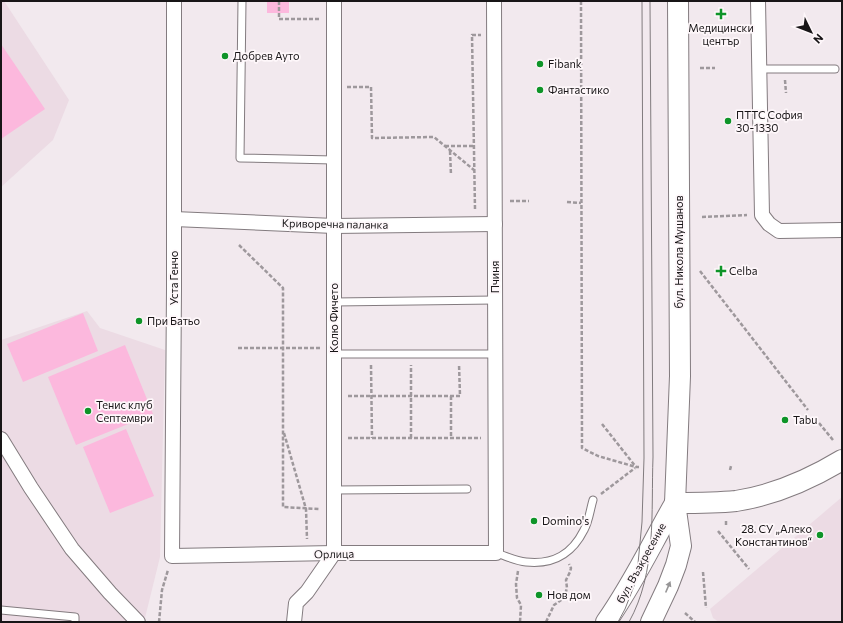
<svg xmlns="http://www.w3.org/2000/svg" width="843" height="623" viewBox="0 0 843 623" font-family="Commissioner,sans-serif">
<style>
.built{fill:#ecdbe4}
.green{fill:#fcb8dd}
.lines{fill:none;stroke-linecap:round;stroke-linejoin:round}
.lane-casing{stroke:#837b7f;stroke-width:9}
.street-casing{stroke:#837b7f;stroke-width:16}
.secondary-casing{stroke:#837b7f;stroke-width:22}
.path{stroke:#9e989c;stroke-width:2.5;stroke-dasharray:4 2;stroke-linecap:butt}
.lane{stroke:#fff;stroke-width:7}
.street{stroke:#fff;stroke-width:14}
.secondary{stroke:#fff;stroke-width:20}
.tram{stroke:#817b7e;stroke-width:1}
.oneway{fill:#979697}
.poi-dot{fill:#0e9428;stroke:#fef7fa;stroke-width:1.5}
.labels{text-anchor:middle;stroke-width:3.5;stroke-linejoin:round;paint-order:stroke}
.poi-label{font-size:11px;fill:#181517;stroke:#fef7fa;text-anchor:start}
.street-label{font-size:11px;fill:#181517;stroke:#fef7fa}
</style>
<rect width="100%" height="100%" fill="#f2e9ee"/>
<g class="built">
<polygon points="1,1 4,1 69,100 53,140 1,187"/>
<polygon points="87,311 100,328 165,350 160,557 144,622 1,622 1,340"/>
<polygon points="842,497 842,622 719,622 713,618 710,609"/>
</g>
<g class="green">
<rect x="267" y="1" width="22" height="12"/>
<polygon points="1,44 45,109 1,139"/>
<polygon points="83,313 98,351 23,382 7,344"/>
<polygon points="125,345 153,414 76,445 48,377"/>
<polygon points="126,429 154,496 110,513 83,447"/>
</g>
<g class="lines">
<defs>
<g id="lane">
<polyline points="242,1 240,158 334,160"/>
<polyline points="759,69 835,69"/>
<polyline points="334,302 495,300"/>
<polyline points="334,354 495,354"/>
<polyline points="334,490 467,489"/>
<path d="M496 553C506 556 516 561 526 562 554 565 572 554 584 530 589 521 590 510 593 500"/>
<polyline points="1,610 75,617 75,622"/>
</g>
<g id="street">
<polyline points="174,1 174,288 172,556 334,553 496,553 494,1"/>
<polyline points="758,1 762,215 769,224 779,231 842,230"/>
<polyline points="174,219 334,226 495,224"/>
<polyline points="1,439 31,488 72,549 110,593 138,622"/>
<polyline points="294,622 296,603 307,592 334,553 334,1"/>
</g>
<g id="secondary">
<path d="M675 503C695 503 716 503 736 501 774 495 809 480 842 460"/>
<path d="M606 622C633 584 652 543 675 503"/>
<polyline points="651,622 668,586 676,565 681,546 675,503 680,376 678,1"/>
</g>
</defs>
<use href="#lane" class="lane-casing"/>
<use href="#street" class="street-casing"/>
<use href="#secondary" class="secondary-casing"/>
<g class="path">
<polyline points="279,1 279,19 319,19"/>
<polyline points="581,1 582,448 598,456 636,467 639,467"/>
<polyline points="700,68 715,68"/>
<polyline points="785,80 786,93"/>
<polyline points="347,87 371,87 372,138 434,137 474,170"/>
<polyline points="445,146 474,146"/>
<polyline points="450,151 451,175"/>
<polyline points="510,201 529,201"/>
<polyline points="567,202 581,203"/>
<polyline points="475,209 472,35 481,35"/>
<polyline points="702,217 747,215"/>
<polyline points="239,245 283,288 283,507 319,509"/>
<polyline points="700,271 808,410"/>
<polyline points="238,348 320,348"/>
<polyline points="371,365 372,438"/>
<polyline points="348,396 460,396 459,364"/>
<polyline points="451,396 451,438"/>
<polyline points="819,423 833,440"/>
<polyline points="602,424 636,467"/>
<polyline points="284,433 306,509 307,539"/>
<polyline points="348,438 481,438"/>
<polyline points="411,438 411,365"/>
<polyline points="730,470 731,466"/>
<polyline points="601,494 635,468"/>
<polyline points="726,525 726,519"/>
<polyline points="718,531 749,569"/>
<polyline points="518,571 516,584 517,598 521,605 520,622"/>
<polyline points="703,572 706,608"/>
<polyline points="685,613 695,622"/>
<polyline points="159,622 162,590 168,570"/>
<polyline points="546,622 554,605 564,598 567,588 566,580 570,572 571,568 569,564"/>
</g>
<use href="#lane" class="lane"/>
<use href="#street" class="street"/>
<use href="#secondary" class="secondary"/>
<g class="tram">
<polyline points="618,622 625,609 634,586 637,574 642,522 644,458 642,1"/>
<path d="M629 622C657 572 651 512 653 457L650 1"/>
</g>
</g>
<defs><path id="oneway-solid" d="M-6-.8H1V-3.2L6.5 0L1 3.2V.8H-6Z"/></defs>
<use class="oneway" href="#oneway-solid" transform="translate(668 587) rotate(-67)"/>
<g class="poi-dot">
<path d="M719 8h4v4h4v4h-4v4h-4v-4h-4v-4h4z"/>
<circle cx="225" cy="56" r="4"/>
<circle cx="540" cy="64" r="4"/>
<circle cx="540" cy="90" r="4"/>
<circle cx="728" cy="121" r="4"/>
<path d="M719 265h4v4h4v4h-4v4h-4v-4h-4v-4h4z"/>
<circle cx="139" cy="321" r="4"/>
<circle cx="88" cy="411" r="4"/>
<circle cx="785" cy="420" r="4"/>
<circle cx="534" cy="521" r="4"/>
<circle cx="820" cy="535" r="4"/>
<circle cx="539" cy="595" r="4"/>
</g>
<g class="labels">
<g class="poi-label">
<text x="721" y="32" text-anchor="middle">Медицински<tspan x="721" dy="13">център</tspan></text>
<text x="233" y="60">Добрев Ауто</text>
<text x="548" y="68">Fibank</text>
<text x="548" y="94">Фантастико</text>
<text x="736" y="119">ПТТС София<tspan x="736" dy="13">30-1330</tspan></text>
<text x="729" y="275">Celba</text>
<text x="147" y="325">При Батьо</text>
<text x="96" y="409">Тенис клуб<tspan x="96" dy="13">Септември</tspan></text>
<text x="793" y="424">Tabu</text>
<text x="542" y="525">Domino's</text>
<text x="812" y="533" text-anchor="end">28. СУ „Алеко<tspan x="812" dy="13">Константинов“</tspan></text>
<text x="547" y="599">Нов дом</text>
</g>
<g class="street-label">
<text transform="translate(335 224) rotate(1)" y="4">Криворечна паланка</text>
<text transform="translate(679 252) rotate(-90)" y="4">бул. Никола Мушанов</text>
<text transform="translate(495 277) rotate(-90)" y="4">Пчиня</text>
<text transform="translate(174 278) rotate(-90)" y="4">Уста Генчо</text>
<text transform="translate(334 318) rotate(-90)" y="4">Колю Фичето</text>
<text transform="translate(334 554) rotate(-1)" y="4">Орлица</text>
<text transform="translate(641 563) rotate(-61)" y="4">бул. Възкресение</text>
</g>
</g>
<rect width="843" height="623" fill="none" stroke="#181517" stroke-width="4"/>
<g transform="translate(811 32) rotate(133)" stroke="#fef7fa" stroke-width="3" paint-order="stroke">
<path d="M0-3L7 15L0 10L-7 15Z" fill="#181517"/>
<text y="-6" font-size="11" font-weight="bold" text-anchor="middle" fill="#181517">N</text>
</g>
</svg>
